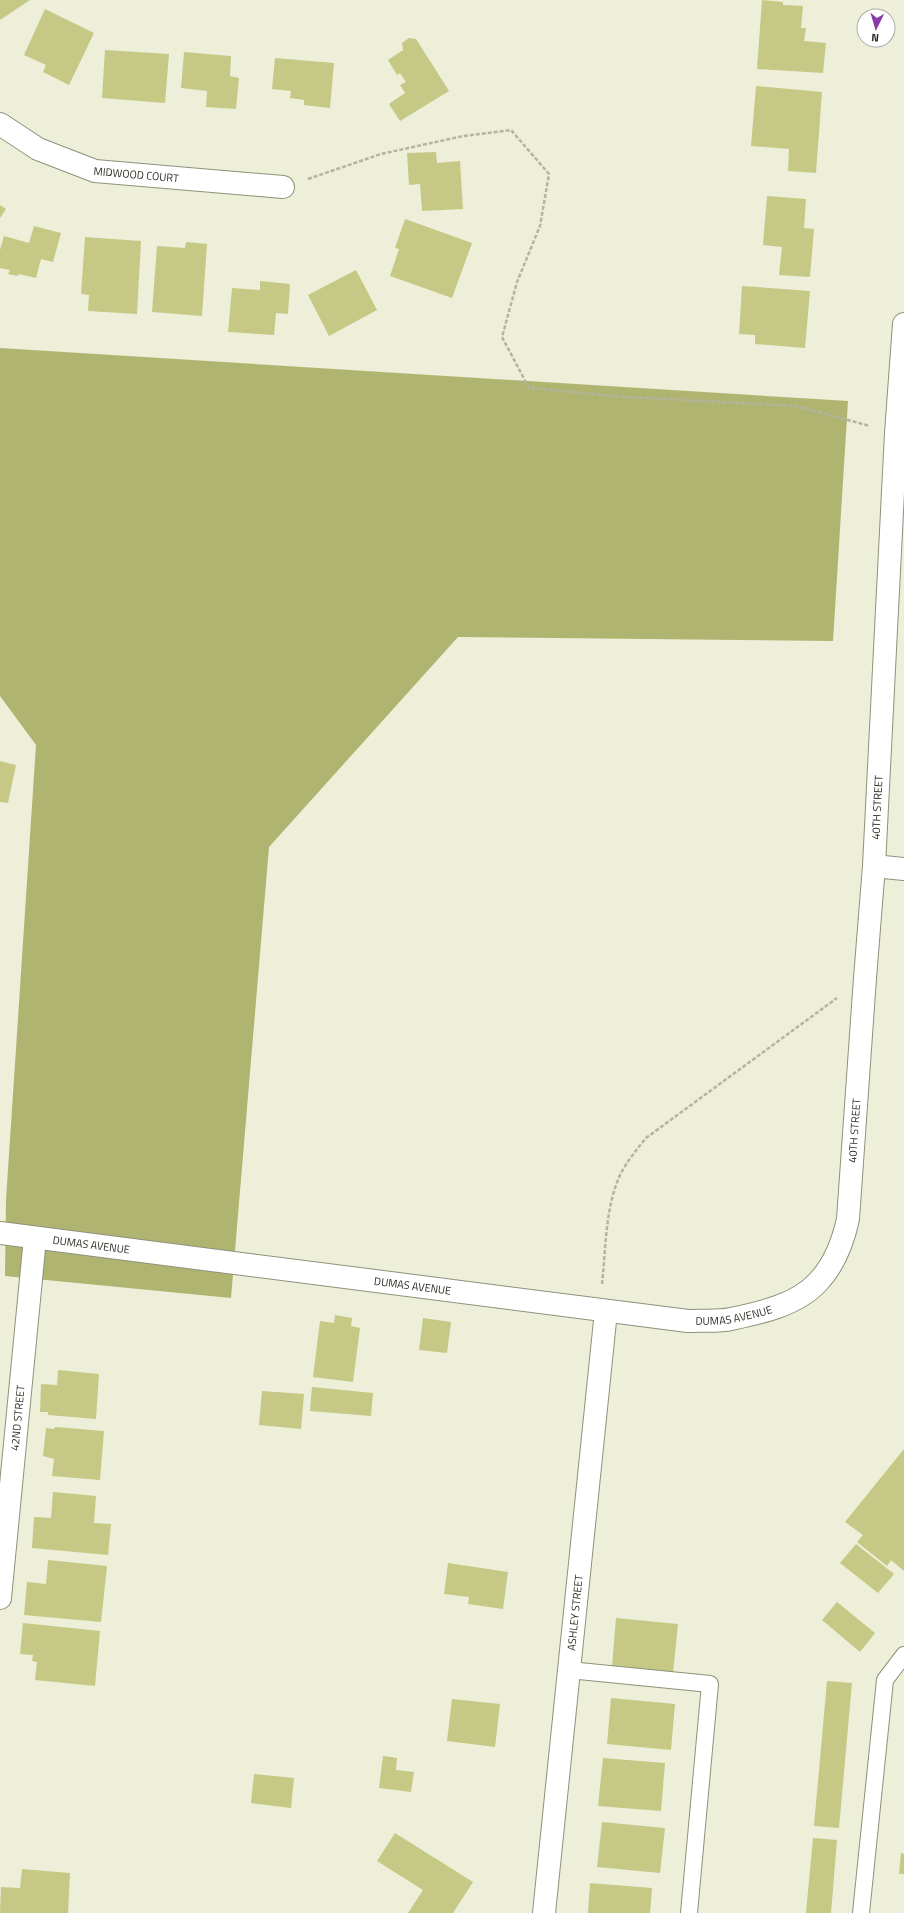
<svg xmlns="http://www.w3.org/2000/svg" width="904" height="1913" viewBox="0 0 904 1913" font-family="'Titillium Web',sans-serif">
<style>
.forest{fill:#b0b471}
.building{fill:#c5c985}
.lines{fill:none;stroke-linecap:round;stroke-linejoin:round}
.lane-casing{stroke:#8f917c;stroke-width:18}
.street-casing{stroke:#8f917c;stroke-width:24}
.path{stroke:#b3b4a1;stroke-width:2.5;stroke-dasharray:4 2;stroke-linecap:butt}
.lane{stroke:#fff;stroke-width:16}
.street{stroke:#fff;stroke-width:22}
.labels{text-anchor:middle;stroke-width:3;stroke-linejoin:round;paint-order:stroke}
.street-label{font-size:11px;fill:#2c2d24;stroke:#fff}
</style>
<rect width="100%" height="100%" fill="#edefd8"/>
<polygon class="forest" points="0,348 848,401 833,641 458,637 269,847 231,1298 5,1276 6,1200 36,745 0,696"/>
<g class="building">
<polygon points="0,0 30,0 0,20"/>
<polygon points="762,0 783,2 783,5 803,6 801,28 806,28 804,41 826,43 823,73 757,69"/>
<polygon points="45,9 94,33 69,85 43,72 46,65 24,55"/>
<polygon points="409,38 416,39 449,91 400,121 389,104 405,93 400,85 406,82 400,73 397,75 388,60 403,50 402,43"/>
<polygon points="105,50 169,54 165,103 102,98"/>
<polygon points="184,52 231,56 230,76 239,78 236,109 206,107 207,91 181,88"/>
<polygon points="275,58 334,63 330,108 304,105 304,100 290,98 291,91 272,89"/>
<polygon points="756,86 822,92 816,173 788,171 789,149 751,146"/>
<polygon points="436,152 437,163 460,161 463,209 422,211 420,184 409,185 407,153"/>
<polygon points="767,196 806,199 804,228 814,229 810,277 779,275 782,247 763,245"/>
<polygon points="0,205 6,209 0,218"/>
<polygon points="405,219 472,243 452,298 390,276 399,249 395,248"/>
<polygon points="34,226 61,233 53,262 41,259 36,278 19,274 18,276 8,274 10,270 0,268 0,250 4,236 29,243"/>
<polygon points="85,237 141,241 137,314 88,311 89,295 81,294"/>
<polygon points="186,242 207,244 202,316 152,312 157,246 185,248"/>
<polygon points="356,270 377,310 329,336 308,295"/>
<polygon points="260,281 290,284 288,314 276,313 274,335 228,332 232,288 260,290"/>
<polygon points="742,286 810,291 805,348 755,344 755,335 739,334"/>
<polygon points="0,761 16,765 8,803 0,802"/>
<polygon points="335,1315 352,1318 351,1326 360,1328 353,1382 313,1377 320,1321 334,1323"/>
<polygon points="423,1318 451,1322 447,1353 419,1350"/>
<polygon points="58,1370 99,1374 96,1419 48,1415 48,1412 40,1412 41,1384 57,1385"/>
<polygon points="312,1387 373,1393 371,1416 310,1411"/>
<polygon points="262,1391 304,1394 301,1429 259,1425"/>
<polygon points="55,1427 104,1431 100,1480 52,1476 54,1459 43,1456 46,1428 54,1429"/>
<polygon points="904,1449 904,1571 891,1560 887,1566 857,1542 863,1535 845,1522"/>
<polygon points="53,1492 96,1496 94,1523 111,1524 108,1555 32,1548 34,1517 51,1518"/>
<polygon points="856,1544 894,1574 878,1593 840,1563"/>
<polygon points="48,1560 107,1566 101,1622 24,1615 27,1582 46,1584"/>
<polygon points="448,1563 508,1572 503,1609 468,1604 469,1597 444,1594"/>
<polygon points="837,1602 875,1633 860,1652 822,1620"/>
<polygon points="616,1618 678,1624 673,1673 612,1667"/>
<polygon points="23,1623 100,1631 95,1686 35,1680 37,1662 32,1661 33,1655 20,1654"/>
<polygon points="827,1681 852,1683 839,1828 814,1826"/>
<polygon points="611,1698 675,1704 671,1750 607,1744"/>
<polygon points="452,1699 500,1704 495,1747 447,1741"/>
<polygon points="383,1756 397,1758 396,1770 414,1772 411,1792 379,1788"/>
<polygon points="603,1758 665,1763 661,1811 598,1806"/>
<polygon points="254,1774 294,1778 291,1808 251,1803"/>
<polygon points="602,1822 665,1828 660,1873 597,1867"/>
<polygon points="395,1833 473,1882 453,1913 408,1913 423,1890 377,1861"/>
<polygon points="813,1838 837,1840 831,1913 806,1913"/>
<polygon points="901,1853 904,1854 904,1874 899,1874"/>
<polygon points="22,1869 70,1873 68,1913 0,1913 1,1887 20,1888"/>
<polygon points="590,1883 652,1888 650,1913 588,1913"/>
</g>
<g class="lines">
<defs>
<g id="lane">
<polyline points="569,1670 710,1684 689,1913"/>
<polyline points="861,1913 885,1680 904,1655"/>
</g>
<g id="street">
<path id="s1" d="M0 124 38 149 95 171 283 187"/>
<polyline points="874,866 904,869"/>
<path id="s2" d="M0 1233 688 1321C702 1320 718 1322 731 1319 760 1313 797 1305 818 1282 834 1265 843 1242 848 1219L865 978 874 866 896 433 904 324"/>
<path id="s3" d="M0 1598 35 1238"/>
<path id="s4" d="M544 1913 606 1311"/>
</g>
</defs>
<use href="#lane" class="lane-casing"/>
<use href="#street" class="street-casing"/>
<g class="path">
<polyline points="308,179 381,154 463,136 511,130 549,174 540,226 517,282 502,337 529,388 625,397 796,406 870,426"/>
<path d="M602 1284C606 1248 605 1206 621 1173 628 1160 637 1149 646 1138L837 998"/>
</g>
<use href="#lane" class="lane"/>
<use href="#street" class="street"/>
</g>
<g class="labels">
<g class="street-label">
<text dy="4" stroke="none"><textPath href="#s1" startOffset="148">MIDWOOD COURT</textPath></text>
<text dy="4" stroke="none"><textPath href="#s2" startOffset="1316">40TH STREET</textPath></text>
<text dy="4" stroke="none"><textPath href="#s2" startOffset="992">40TH STREET</textPath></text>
<text dy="4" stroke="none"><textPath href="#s2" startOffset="92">DUMAS AVENUE</textPath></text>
<text dy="4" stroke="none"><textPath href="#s2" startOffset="416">DUMAS AVENUE</textPath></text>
<text dy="4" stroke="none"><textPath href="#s2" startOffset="740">DUMAS AVENUE</textPath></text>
<text dy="4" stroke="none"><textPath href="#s3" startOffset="181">42ND STREET</textPath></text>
<text dy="4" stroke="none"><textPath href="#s4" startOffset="302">ASHLEY STREET</textPath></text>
</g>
</g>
<g transform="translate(876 28) rotate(185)"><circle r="19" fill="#ffffff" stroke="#ababa7"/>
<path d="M0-3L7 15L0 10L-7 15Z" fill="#8b3aa9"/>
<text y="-6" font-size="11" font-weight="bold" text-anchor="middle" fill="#2c2d24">N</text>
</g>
</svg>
